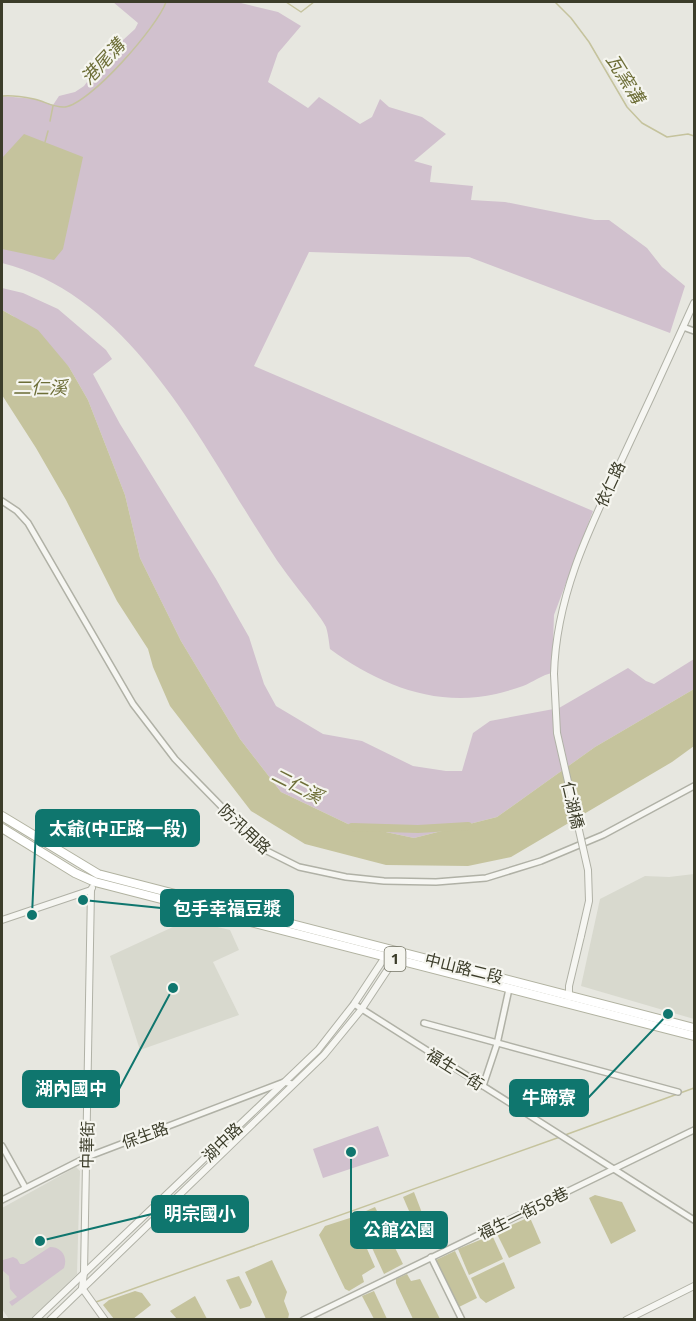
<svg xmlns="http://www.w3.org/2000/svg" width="696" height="1321" viewBox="0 0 696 1321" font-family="'Noto Sans','Noto Sans TC',sans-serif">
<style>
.built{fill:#d8d9ce}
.green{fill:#d1c1ce}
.water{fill:#c5c39d}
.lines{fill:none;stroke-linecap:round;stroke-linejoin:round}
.stream{stroke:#c5c39d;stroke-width:1.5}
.river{stroke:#c5c39d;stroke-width:8}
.minor-casing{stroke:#b0b1a6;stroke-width:8}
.tertiary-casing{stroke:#b0b1a6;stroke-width:8}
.primary-casing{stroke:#b1b2a0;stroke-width:10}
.minor{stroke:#f6f6f2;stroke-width:5}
.tertiary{stroke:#f6f6f2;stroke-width:6}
.primary{stroke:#fff;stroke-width:8}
.tertiary-bridge-casing{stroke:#b0b1a6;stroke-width:8;stroke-linecap:butt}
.tertiary-bridge{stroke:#f6f6f2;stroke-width:6}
.labels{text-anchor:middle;stroke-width:4.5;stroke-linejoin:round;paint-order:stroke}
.shield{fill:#f5f5ef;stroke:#747465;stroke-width:1.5}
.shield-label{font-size:15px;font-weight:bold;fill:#3c3d2a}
.street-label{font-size:16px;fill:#3c3d2a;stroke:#f5f5ef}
.water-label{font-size:18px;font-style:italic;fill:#6d6e37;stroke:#f5f5ef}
.leader{fill:none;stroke:#0f766e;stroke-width:2}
.callout-dot{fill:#0f766e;stroke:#f5f5ef;stroke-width:2}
.callout{fill:#0f766e;stroke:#0f766e;stroke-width:2}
.callout-label{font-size:18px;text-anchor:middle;font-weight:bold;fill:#fff}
</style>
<rect width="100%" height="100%" fill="#e7e7e0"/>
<g class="built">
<polygon points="694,874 694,1019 581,986 600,899 645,876 669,877"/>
<polygon points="188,920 230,930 239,950 213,962 239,1015 140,1050 110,956"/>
<polygon points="76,1167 80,1171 77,1274 30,1319 9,1319 2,1309 2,1208"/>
</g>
<g class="green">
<path d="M113 2H237L278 12 301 26 278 53 268 82 308 108 319 97 360 124 372 117 380 99 389 107 422 117 446 134 414 161 432 166 430 182 473 186 471 200 505 202 595 220H609L647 248 662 267 685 286 670 333 469 257 309 252 254 366 593 511 554 615 552 673C542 675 533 682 523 686 514 689 505 692 496 694 435 708 378 684 330 649 329 642 328 633 326 627 322 619 315 611 310 604 295 585 280 566 267 545 200 442 132 296 2 263V96L35 99 53 105 59 96 75 92 84 86 110 52 135 29 138 23Z"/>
<polygon points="2,288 23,293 58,309 106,350 112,359 93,374 120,424 216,579 249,637 264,684 276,706 323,734 362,741 413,766 446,771 462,771 473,733 490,721 559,708 628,668 646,681 654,684 694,659 694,689 595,747 497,817 414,838 348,824 281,792 240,739 181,641 140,558 125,495 88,400 69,367 13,316 2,310"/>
<polygon points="378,1126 389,1156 323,1178 313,1149"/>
<path d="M50 1247C62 1247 68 1257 64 1268L12 1306 9 1302 17 1297 10 1289 9 1276 2 1270 3 1260 13 1257 17 1259 20 1264H24Z"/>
</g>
<g class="water">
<polygon points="24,134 83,157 63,249 54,260 2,249 2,158"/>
<polygon points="2,310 38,330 69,367 88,400 125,495 140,558 181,641 240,739 281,792 348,824 414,838 497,817 595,747 694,689 694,746 672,762 511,857 468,866 386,865 305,844 251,811 170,706 153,667 148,649 117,601 66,500 36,448 2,395"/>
<polygon points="414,1192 432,1239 422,1241 403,1197"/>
<polygon points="595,1195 622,1202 636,1231 611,1244 589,1198"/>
<polygon points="375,1207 403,1264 384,1274 357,1215"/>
<polygon points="353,1217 375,1267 362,1275 364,1282 349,1291 345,1289 319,1235 325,1226"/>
<polygon points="525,1219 531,1220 541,1243 509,1258 496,1232"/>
<polygon points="492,1235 503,1259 469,1275 458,1249"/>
<polygon points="455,1251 477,1298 459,1307 436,1260"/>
<polygon points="272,1260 287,1292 284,1301 289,1314 288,1319 266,1319 245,1272"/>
<polygon points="504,1262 515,1288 486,1303 480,1298 471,1278"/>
<polygon points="407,1274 411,1281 420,1279 440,1319 413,1319 396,1283 396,1279"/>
<polygon points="239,1276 252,1302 250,1306 240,1309 226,1280"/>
<polygon points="135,1291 142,1293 151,1305 133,1319 114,1319 103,1305 109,1300"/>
<polygon points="374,1291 387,1319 374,1319 362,1296"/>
<polygon points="195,1296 207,1319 177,1319 170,1311"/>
</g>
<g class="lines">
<g class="stream">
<polyline points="286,2 301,12 314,2"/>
<polyline points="555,2 571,18 589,42 627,107 642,123 667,137 688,134 694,136"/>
<path d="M2 96C12 95 24 97 34 99 44 101 54 108 65 107 90 104 158 26 166 2"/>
<polyline points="50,121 53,106"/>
<polyline points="45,142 48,131"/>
<polyline points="565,1135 694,1088"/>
<polyline points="96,1302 560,1137"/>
</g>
<polyline class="river" points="352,827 418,829 468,826"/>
<defs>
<g id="minor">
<polyline points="683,327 694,331"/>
<polyline points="2,501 17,511 28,523 133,704 175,759 263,849 299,867 346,877 384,881 436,882 486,878 541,861 603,835 694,786"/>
<polyline points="354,1004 694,1220"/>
<polyline points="424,1023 678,1092"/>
<polyline points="483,1086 497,1044 509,989"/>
<polyline points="2,1146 25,1187"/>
<polyline points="2,1200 87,1157 284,1082 292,1084"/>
<polyline points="431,1257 462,1320"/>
<polyline points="303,1320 694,1130"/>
</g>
<g id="tertiary">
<path d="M554 674C556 595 590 527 623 457 647 406 671 354 694 303"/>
<polyline points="91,890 84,1273 82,1288 105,1320"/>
<polyline points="2,920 91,890 92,888"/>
<polyline points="569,997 569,986 581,936"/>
<polyline points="35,1320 318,1050 354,1004 387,954"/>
<polyline points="50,1320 324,1055 361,1010 396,957"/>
<polyline points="626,1320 694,1286"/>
</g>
<g id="primary">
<polyline points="2,816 98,874 694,1028"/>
<polyline points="2,828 75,873 95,882 694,1036"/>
</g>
</defs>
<use href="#minor" class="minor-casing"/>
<use href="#tertiary" class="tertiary-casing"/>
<use href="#primary" class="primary-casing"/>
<use href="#minor" class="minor"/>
<use href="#tertiary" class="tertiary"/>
<use href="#primary" class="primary"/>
<defs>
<polyline id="tertiary-bridge" points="554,674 557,733 588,870 589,901 581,936"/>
</defs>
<use href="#tertiary-bridge" class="tertiary-bridge-casing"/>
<use href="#tertiary-bridge" class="tertiary-bridge"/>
</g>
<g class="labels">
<rect class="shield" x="384.5" y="947" width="21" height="24" rx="4.5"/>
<g class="shield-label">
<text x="395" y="964">1</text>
</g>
<g class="street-label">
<text transform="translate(610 484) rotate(-65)" y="6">依仁路</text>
<text transform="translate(573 805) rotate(77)" y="6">仁湖橋</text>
<text transform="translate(245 829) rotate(43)" y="6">防汛用路</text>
<text transform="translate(464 968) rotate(14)" y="6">中山路二段</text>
<text transform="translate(455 1069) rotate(32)" y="6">福生一街</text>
<text transform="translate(145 1135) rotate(-20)" y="6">保生路</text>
<text transform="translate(222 1142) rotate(-44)" y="6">湖中路</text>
<text transform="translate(87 1145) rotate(-89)" y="6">中華街</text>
<text transform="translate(523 1213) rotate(-26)" y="6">福生一街58巷</text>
</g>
<g class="water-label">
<text transform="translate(103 62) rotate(-47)" y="6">港尾溝</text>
<text transform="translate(625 79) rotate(58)" y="6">瓦窯溝</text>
<text x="40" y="394">二仁溪</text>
<text transform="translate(297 786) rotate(27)" y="6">二仁溪</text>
</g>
</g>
<path class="leader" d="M32 915L36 828M83 900L161 908M173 988L119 1089M668 1014L588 1098M40 1241L152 1214M351 1152L351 1230"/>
<g class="callout-dot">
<circle cx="32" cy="915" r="6"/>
<circle cx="83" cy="900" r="6"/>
<circle cx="173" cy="988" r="6"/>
<circle cx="668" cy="1014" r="6"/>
<circle cx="40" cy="1241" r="6"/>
<circle cx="351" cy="1152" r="6"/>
</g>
<g class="callout">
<rect x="36" y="810" width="163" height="36" rx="6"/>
<rect x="161" y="890" width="132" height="36" rx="6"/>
<rect x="23" y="1071" width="96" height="36" rx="6"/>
<rect x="510" y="1080" width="78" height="36" rx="6"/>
<rect x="152" y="1196" width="96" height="36" rx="6"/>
<rect x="351" y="1212" width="96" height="36" rx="6"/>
</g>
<g class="callout-label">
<text x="118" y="835">太爺(中正路一段)</text>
<text x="227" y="915">包手幸福豆漿</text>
<text x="71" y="1095">湖內國中</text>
<text x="549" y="1104">牛蹄寮</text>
<text x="200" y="1220">明宗國小</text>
<text x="399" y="1236">公館公園</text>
</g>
<rect width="696" height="1321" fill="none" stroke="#3c3d2a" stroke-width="6"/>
</svg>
